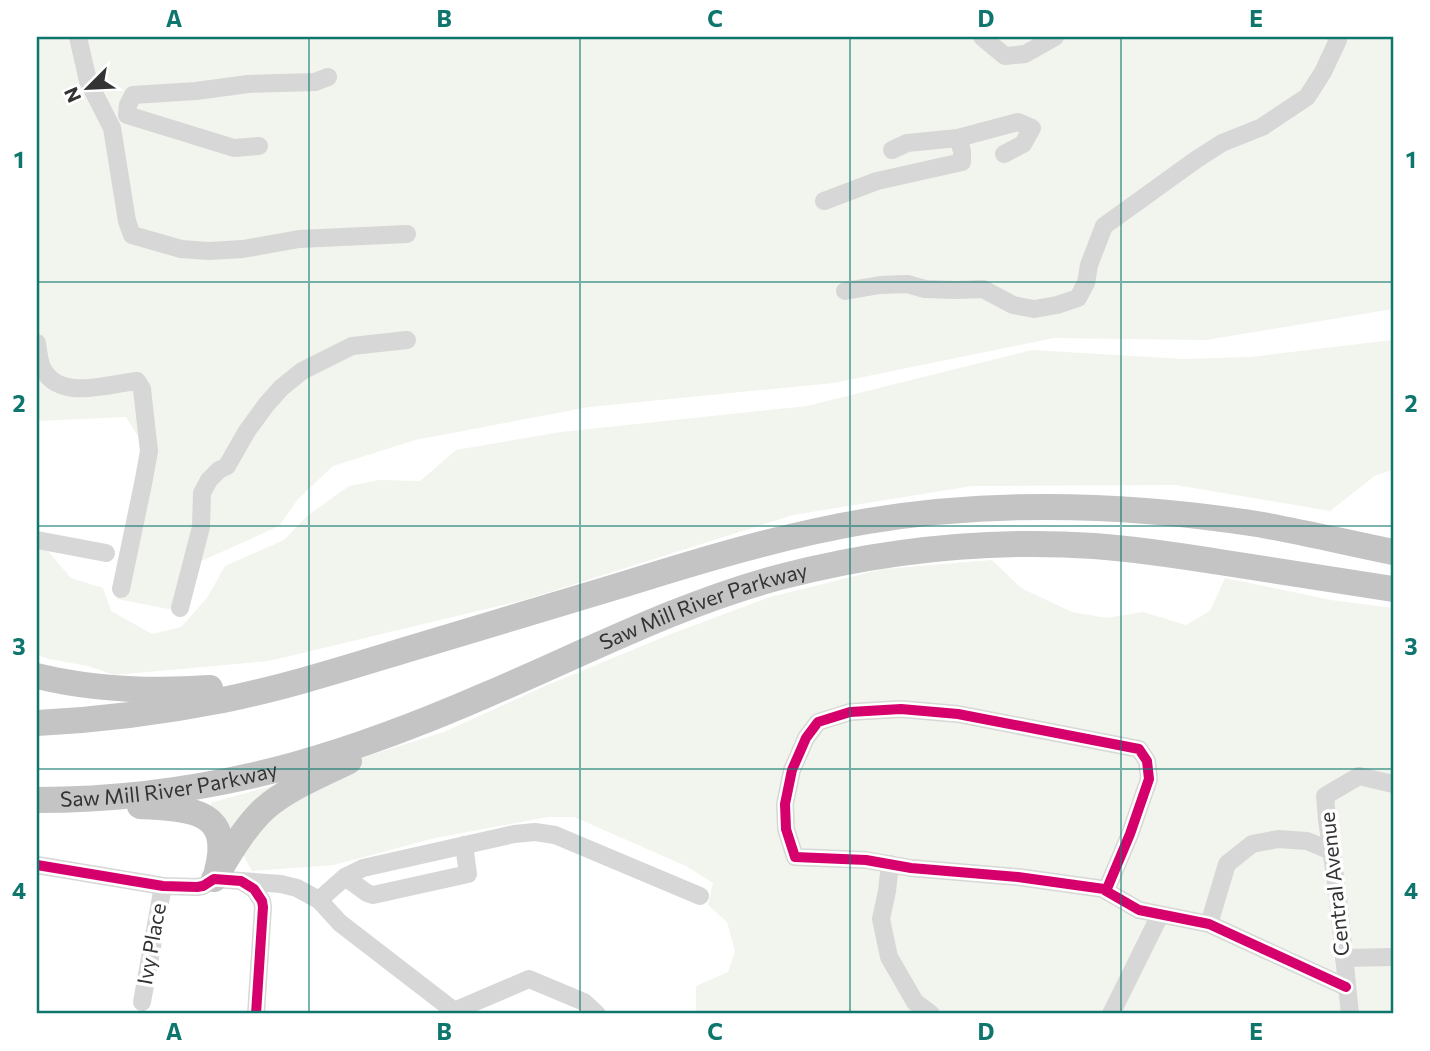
<svg xmlns="http://www.w3.org/2000/svg" width="1430" height="1051" viewBox="0 0 1430 1051" font-family="Commissioner,sans-serif">
<style>
.green{fill:#f1f5ed}
.lines{fill:none;stroke-linecap:round;stroke-linejoin:round}
.minor{stroke:#d7d7d7;stroke-width:18}
.highway{stroke:#c4c4c4;stroke-width:26}
.cycleway-casing{stroke:#fff;stroke-width:15}
.cycleway{stroke:#d6006c;stroke-width:10}
.grid{fill:none;stroke:#0f766e;stroke-width:2;stroke-opacity:0.55}
.labels{text-anchor:middle;stroke-width:7;stroke-linejoin:round;paint-order:stroke}
.street-label{font-size:21px;fill:#333;stroke:#fff}
.neatline{fill:none;stroke:#0f766e;stroke-width:2.5}
.grid-label{font-size:23px;text-anchor:middle;font-weight:bold;fill:#0f766e}
</style>
<rect width="100%" height="100%" fill="#fff"/>
<g class="green">
<polygon points="37,37 1393,37 1393,309 1206,340 1054,338 834,383 589,407 415,440 333,466 298,499 279,526 197,563 184,612 117,599 145,448 126,417 37,421"/>
<polygon points="1393,340 1393,470 1376,475 1330,511 1176,485 972,486 793,515 524,600 269,661 114,675 88,666 49,659 37,655 37,548 46,549 71,578 103,588 111,611 152,634 181,627 207,598 225,566 284,540 307,516 349,486 379,480 420,481 456,450 561,432 807,406 1032,350 1184,359 1250,357"/>
<polygon points="992,560 1021,588 1072,612 1107,618 1143,612 1186,625 1210,611 1225,578 1331,600 1393,608 1393,1014 696,1014 696,986 728,972 735,951 727,922 708,905 713,883 686,866 574,817 548,817 435,838 334,865 252,871 228,827 210,803 268,787 444,732 545,686 671,634 770,597 883,569"/>
</g>
<g class="lines">
<g class="minor">
<polyline points="78,37 88,81 112,128 127,221 132,235 181,249 209,251 243,249 299,239 407,234"/>
<polyline points="982,37 1005,56 1025,54 1055,37"/>
<polyline points="958,138 1018,122 1032,128 1023,144 1004,154"/>
<polyline points="259,146 234,148 127,115 128,105 133,95 196,91 248,84 315,82 328,77"/>
<polyline points="824,201 877,181 962,162 962,151 958,138 907,143 892,150"/>
<polyline points="845,291 880,285 907,284 925,289 956,290 983,289 1013,305 1034,309 1057,305 1078,298 1086,283 1089,265 1104,226 1197,159 1222,143 1262,127 1307,97 1323,72 1338,40 1336,37"/>
<path d="M37 343C38 350 39 358 41 365 56 403 108 384 137 381L142 389 149 451 143 484 121 589"/>
<polyline points="37,540 106,553"/>
<polyline points="180,608 201,527 202,493 209,480 219,470 227,466 247,431 266,405 281,388 302,371 352,346 407,340"/>
<polyline points="890,864 887,891 881,919 889,957 915,1002 931,1014"/>
<polyline points="37,865 163,886 197,887 203,886 214,879 241,881 254,889 262,901 263,907 256,1014"/>
<polyline points="345,877 367,893 373,895 468,874 464,845"/>
<polyline points="241,881 281,884 297,888 319,900 340,923 458,1014"/>
<polyline points="1106,891 1130,834 1149,779 1147,761 1139,749 958,714 901,709 850,712 818,722 806,738 792,770 785,804 786,829 795,857 866,860 911,868 1018,877 1104,889 1106,891 1139,910 1209,924 1346,987"/>
<polyline points="319,900 345,877 363,868 514,834 535,832 555,835 700,896"/>
<polyline points="1209,924 1227,864 1252,844 1278,839 1307,841 1331,851"/>
<polyline points="1344,958 1393,957"/>
<polyline points="142,1002 163,886"/>
<polyline points="454,1011 529,979 584,1002 597,1014"/>
<polyline points="1111,1014 1160,915"/>
<polyline points="1350,1014 1338,897 1327,820 1325,796 1359,776 1393,784"/>
</g>
<g class="highway">
<path d="M37 676C94 690 151 692 210 688"/>
<path d="M37 723C99 720 162 712 223 700 287 687 349 667 412 648 483 627 554 605 625 584 705 559 785 535 868 521 996 500 1128 504 1257 524 1303 532 1348 543 1393 552"/>
<path id="s1" d="M37 800C124 800 210 788 294 765 359 747 424 722 486 695 583 654 678 604 780 577 881 551 989 539 1094 546 1138 549 1182 556 1226 563 1282 572 1338 580 1393 589"/>
<path d="M140 806C186 809 234 807 217 871"/>
<path d="M214 879C229 855 243 829 264 809 288 788 321 775 349 761"/>
</g>
<defs>
<g id="cycleway">
<polyline points="37,865 163,886 197,887 203,886 214,879 241,881 254,889 262,901 263,907 256,1014"/>
<polyline points="1106,891 1130,834 1149,779 1147,761 1139,749 958,714 901,709 850,712 818,722 806,738 792,770 785,804 786,829 795,857 866,860 911,868 1018,877 1104,889 1106,891 1139,910 1209,924 1346,987"/>
</g>
</defs>
<use href="#cycleway" class="cycleway-casing"/>
<use href="#cycleway" class="cycleway"/>
</g>
<path class="grid" d="M309 37V1014M580 37V1014M850 37V1014M1121 37V1014M37 282H1393M37 526H1393M37 769H1393"/>
<g class="labels">
<g class="street-label">
<text dy="7" stroke="none"><textPath href="#s1" startOffset="700">Saw Mill River Parkway</textPath></text>
<text dy="7" stroke="none"><textPath href="#s1" startOffset="133">Saw Mill River Parkway</textPath></text>
<text transform="translate(1335 884) rotate(-96)" y="7">Central Avenue</text>
<text transform="translate(152 944) rotate(-80)" y="7">Ivy Place</text>
</g>
</g>
<rect width="1430" height="1051" fill="none" stroke="#ffffff" stroke-width="77"/>
<g transform="translate(88 88) rotate(246)" stroke="#ffffff" stroke-width="5" paint-order="stroke">
<path d="M0-5L12 26L0 18L-12 26Z" fill="#333333"/>
<text y="-10" font-size="19" font-weight="bold" text-anchor="middle" fill="#333333">N</text>
</g>
<rect x="38" y="38" width="1354" height="974" class="neatline"/>
<g class="grid-label">
<text x="174" y="27">A</text>
<text x="444" y="27">B</text>
<text x="715" y="27">C</text>
<text x="986" y="27">D</text>
<text x="1256" y="27">E</text>
<text x="19" y="168">1</text>
<text x="1411" y="168">1</text>
<text x="19" y="412">2</text>
<text x="1411" y="412">2</text>
<text x="19" y="655">3</text>
<text x="1411" y="655">3</text>
<text x="19" y="899">4</text>
<text x="1411" y="899">4</text>
<text x="174" y="1040">A</text>
<text x="444" y="1040">B</text>
<text x="715" y="1040">C</text>
<text x="986" y="1040">D</text>
<text x="1256" y="1040">E</text>
</g>
</svg>
